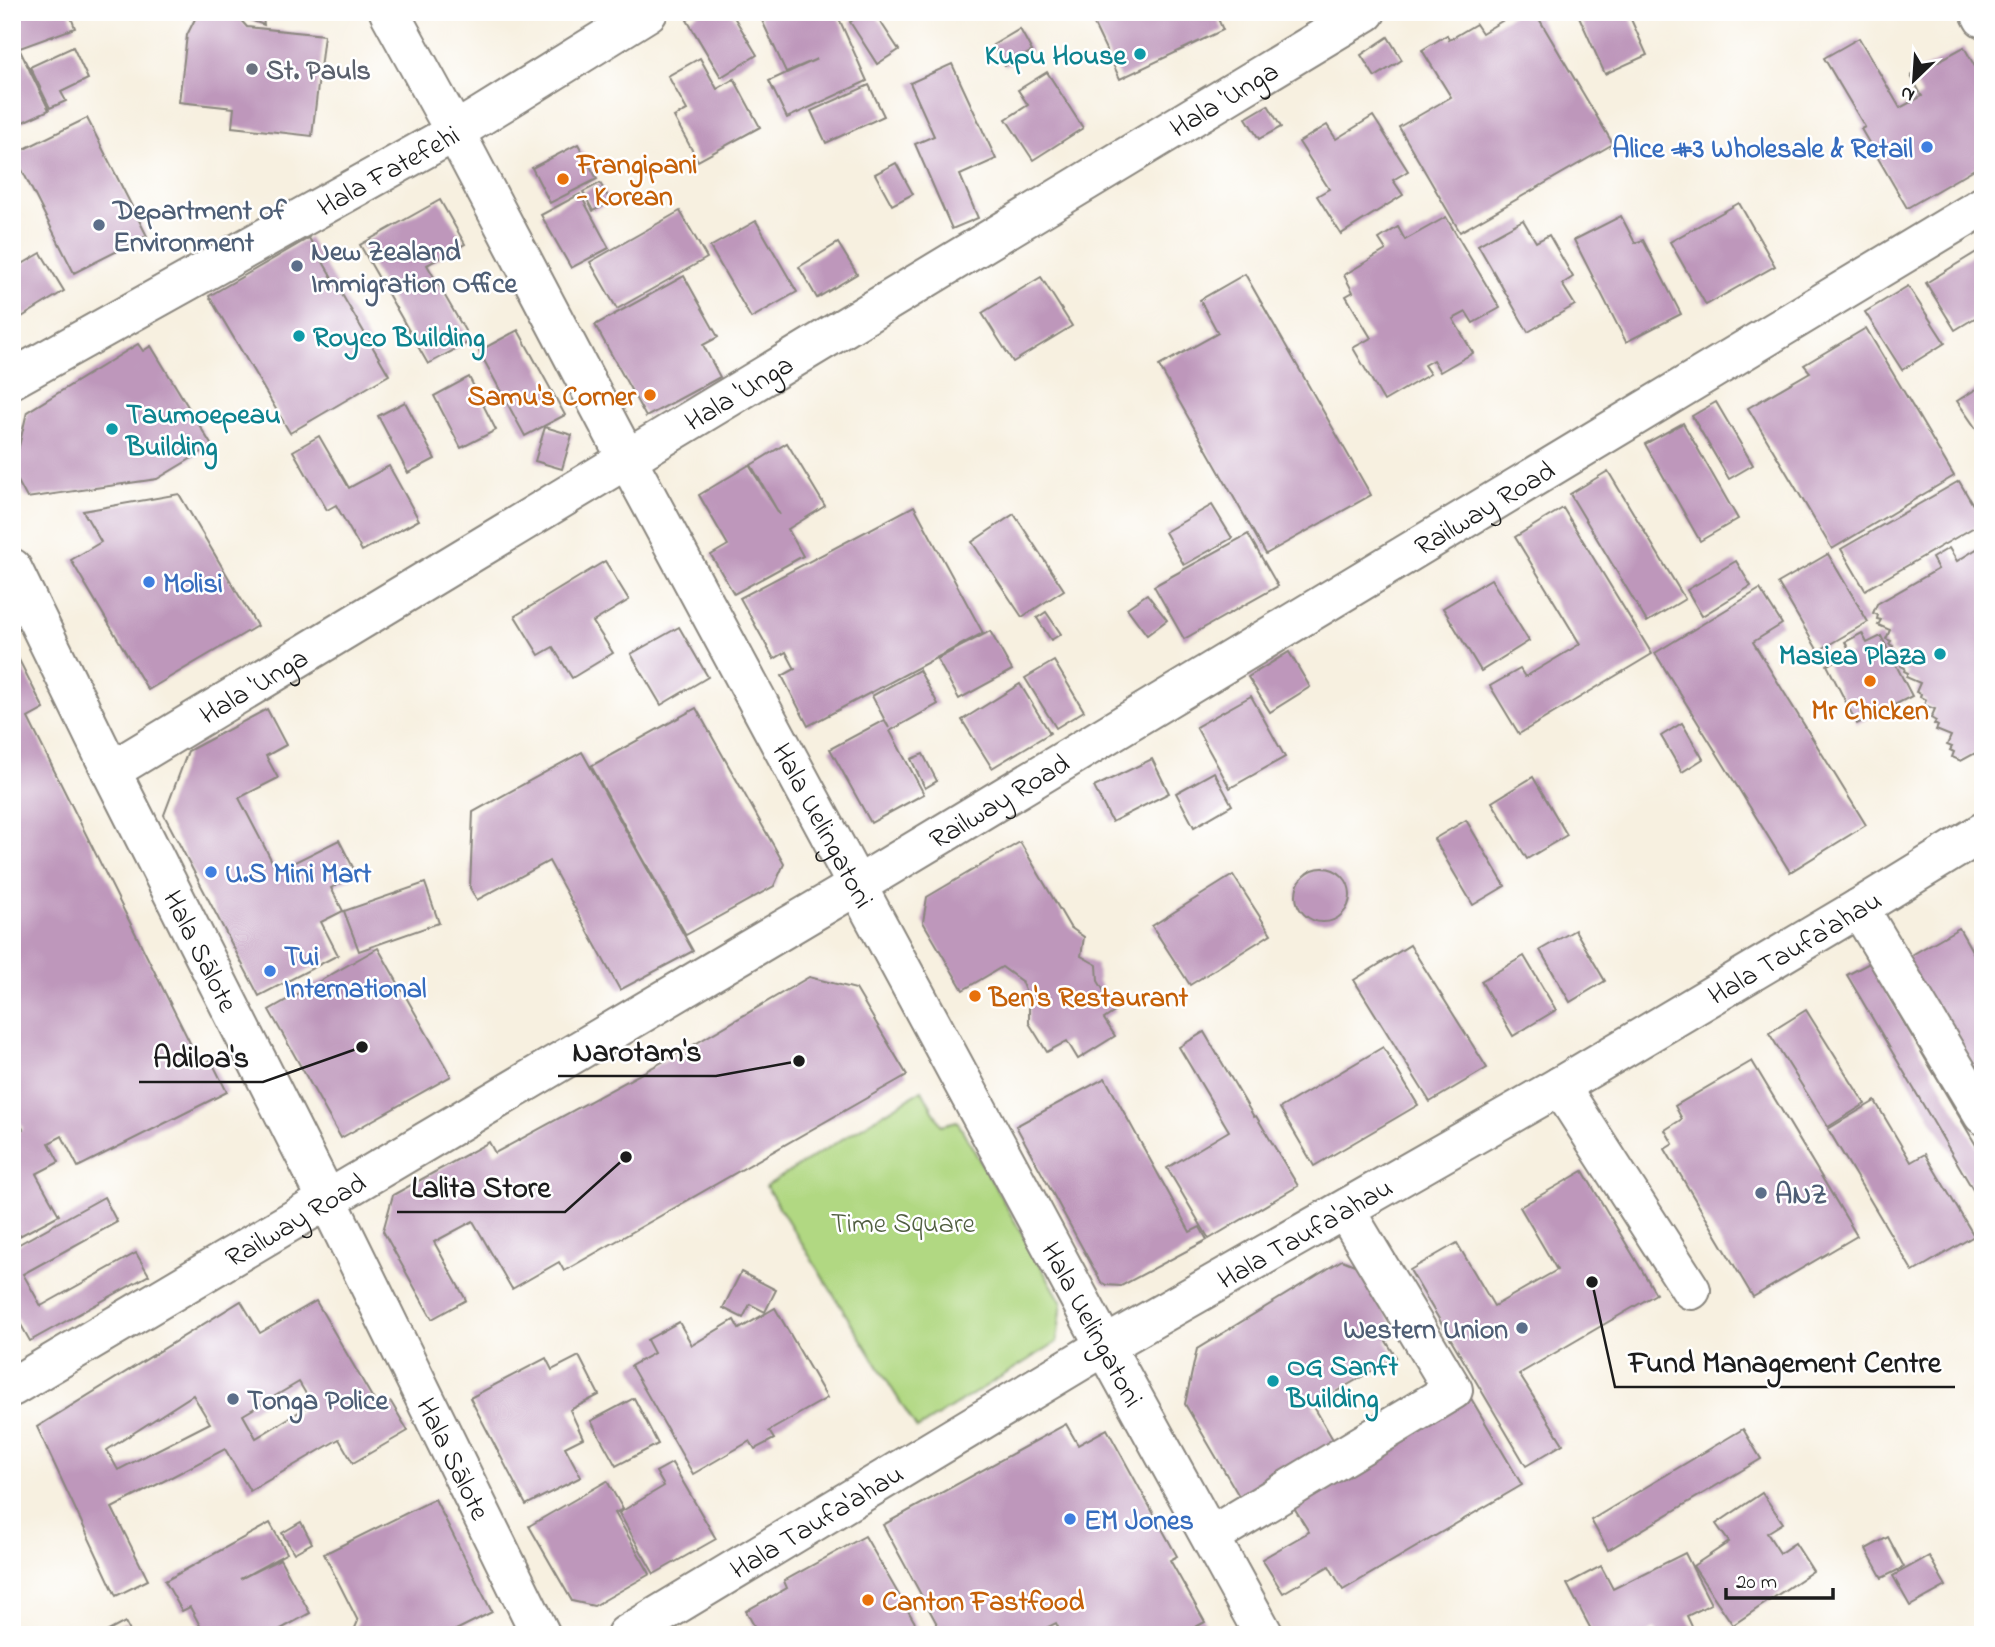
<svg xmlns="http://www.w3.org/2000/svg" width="1995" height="1647" viewBox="0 0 1995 1647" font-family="'Indie Flower',sans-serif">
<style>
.green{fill:#b1d882;stroke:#667a4f;stroke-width:2}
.building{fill:#be97bb;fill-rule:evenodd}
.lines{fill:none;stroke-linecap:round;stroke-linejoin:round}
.minor-casing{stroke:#8a867e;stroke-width:42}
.major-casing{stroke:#8a867e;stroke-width:42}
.minor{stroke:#fff;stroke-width:38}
.major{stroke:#fff;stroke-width:38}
.culture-dot{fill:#0f9aa8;stroke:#fff;stroke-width:2.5}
.worship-dot{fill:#6b7280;stroke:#fff;stroke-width:2.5}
.shop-dot{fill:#3f7fe0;stroke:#fff;stroke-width:2.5}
.food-dot{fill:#e8710a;stroke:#fff;stroke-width:2.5}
.service-dot{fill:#5c6f8a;stroke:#fff;stroke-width:2.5}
.labels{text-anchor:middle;stroke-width:5;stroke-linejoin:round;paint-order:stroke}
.culture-label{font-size:28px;font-weight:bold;fill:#0d838f;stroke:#fff;text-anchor:start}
.worship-label{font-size:28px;font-weight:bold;fill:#5b616d;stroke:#fff;text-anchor:start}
.street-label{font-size:28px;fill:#1c1c1c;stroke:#fff}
.shop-label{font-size:28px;font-weight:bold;fill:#366cbe;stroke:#fff;text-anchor:start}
.food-label{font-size:28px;font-weight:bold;fill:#c56008;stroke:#fff;text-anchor:start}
.service-label{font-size:28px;font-weight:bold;fill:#4e5e75;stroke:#fff;text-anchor:start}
.park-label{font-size:28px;fill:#505e40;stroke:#fff}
.leader{fill:none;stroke:#1c1c1c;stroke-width:2.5}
.callout-dot{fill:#1c1c1c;stroke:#fff;stroke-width:2.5}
.callout-label{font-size:30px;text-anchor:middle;font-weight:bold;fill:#1c1c1c;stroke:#fff;stroke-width:5;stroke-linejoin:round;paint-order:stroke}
</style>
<rect width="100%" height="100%" fill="#fff"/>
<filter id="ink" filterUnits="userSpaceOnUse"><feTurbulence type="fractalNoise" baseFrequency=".0143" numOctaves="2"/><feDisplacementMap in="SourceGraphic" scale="14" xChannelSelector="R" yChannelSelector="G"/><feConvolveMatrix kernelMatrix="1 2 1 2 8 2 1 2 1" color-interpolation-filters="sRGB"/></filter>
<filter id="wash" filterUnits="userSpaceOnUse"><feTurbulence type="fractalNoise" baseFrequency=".00686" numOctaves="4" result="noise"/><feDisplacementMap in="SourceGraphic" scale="28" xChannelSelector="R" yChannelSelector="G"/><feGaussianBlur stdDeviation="1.57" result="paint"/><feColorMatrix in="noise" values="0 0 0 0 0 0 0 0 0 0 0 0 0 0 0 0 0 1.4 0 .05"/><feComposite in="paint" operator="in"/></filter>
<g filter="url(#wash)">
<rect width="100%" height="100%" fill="#f7f0e0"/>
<polygon class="green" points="922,1090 941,1125 957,1121 1062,1303 1057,1342 917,1429 766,1186"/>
<g id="blocks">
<g class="building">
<polygon points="12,12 69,12 75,28 20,48 12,26"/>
<polygon points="221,12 238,17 247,27 324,35 312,136 232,127 234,108 179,102 187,35 197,15"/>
<polygon points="242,12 260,12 263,18 264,25 247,19"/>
<polygon points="701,12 731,12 757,55 721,77 687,20"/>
<polygon points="758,12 836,12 867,81 787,118 769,81 817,59 786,72"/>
<polygon points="864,12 874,12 899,50 877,64 850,22"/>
<polygon points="1088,12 1215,12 1223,30 1120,79"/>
<polygon points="1517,12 1535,12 1613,144 1460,232 1399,127 1451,97 1422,50 1447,35 1449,40 1476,24 1482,33"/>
<polygon points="1577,12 1634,12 1629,15 1647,55 1605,74"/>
<polygon points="1020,29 1032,51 1005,66 993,45"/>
<polygon points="12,34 49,110 12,127"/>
<polygon points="1388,37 1402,60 1375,77 1361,55"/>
<polygon points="1859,38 1900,108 1922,96 1911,76 1964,47 1983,81 1983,164 1907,208 1861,129 1865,127 1824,58"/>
<polygon points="73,47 88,79 61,92 66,101 50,108 30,67"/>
<polygon points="700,58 717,89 734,79 760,127 698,161 674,117 687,110 668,76"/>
<polygon points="952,64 996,159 960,175 978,218 952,229 915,144 934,136 910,83"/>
<polygon points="1047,72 1083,128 1033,160 1006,119 1028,105 1018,90"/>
<polygon points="869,85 884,116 826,143 811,111"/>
<polygon points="1268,105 1281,127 1259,139 1246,118"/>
<polygon points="1373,116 1408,171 1393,180 1403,195 1341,234 1317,196 1329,189 1299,142 1327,125 1336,139"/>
<polygon points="87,118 147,236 74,273 14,154"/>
<polygon points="578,144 597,179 550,203 532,168"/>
<polygon points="896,163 913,194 892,205 875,174"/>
<polygon points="600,183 611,202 593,211 583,192"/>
<polygon points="580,194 609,248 571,268 541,215"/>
<polygon points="440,200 465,244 427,265 471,341 428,364 360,245"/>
<polygon points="1739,203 1775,266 1706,305 1670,242"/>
<polygon points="680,211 707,258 617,309 590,262"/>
<polygon points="1621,216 1635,243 1643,240 1681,314 1626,342 1574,240"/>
<polygon points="1446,217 1500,308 1473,323 1466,312 1453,319 1473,353 1440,372 1433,360 1424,365 1430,374 1384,401 1353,348 1371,338 1346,296 1353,292 1344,275 1386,250 1379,239 1398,227 1405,240"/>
<polygon points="1523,220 1536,242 1549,235 1573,277 1562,284 1575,305 1528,332 1478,245"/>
<polygon points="756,221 797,292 751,318 710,247"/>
<polygon points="309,238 389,375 290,433 209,296"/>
<polygon points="838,243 857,274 817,298 799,267"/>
<polygon points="1983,248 1983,313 1955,330 1926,283"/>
<polygon points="41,253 64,291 12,323 12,270"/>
<polygon points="1245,274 1371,495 1266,554 1159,366 1218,333 1200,300"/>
<polygon points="684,276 718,337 703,345 720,377 646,417 595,325"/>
<polygon points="1041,277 1072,326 1013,362 982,313"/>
<polygon points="1908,286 1945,343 1902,370 1865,312"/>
<polygon points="1866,328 1954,476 1832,549 1748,408 1810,372 1804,365"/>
<polygon points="518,330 565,415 525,436 479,351"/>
<polygon points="138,344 143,351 151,346 212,446 157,479 27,498 13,472 27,412"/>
<polygon points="469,377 496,430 461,448 434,396"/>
<polygon points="1983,385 1983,426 1977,430 1957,401"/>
<polygon points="405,402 435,459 408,473 378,416"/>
<polygon points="1716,402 1753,465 1729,479 1692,416"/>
<polygon points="1683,423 1738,519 1700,541 1645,444"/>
<polygon points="545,427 572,435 562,469 535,461"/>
<polygon points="319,436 349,488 389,466 419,520 362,551 336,505 327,510 293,451"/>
<polygon points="787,443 825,506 788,529 803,556 734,594 711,555 728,545 699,495 749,465 780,515 751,465"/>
<polygon points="1608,471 1685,599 1647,622 1570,494"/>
<polygon points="1959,481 1983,522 1865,590 1841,549"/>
<polygon points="179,494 257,626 148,690 71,560 101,542 83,511"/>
<polygon points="1212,505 1232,538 1184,565 1165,532"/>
<polygon points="914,506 983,633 808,726 782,676 795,669 786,652 774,659 740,598"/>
<polygon points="1563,508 1652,654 1519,734 1490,686 1520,669 1525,677 1580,644 1515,537"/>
<polygon points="1014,514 1064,590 1022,617 972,542"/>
<polygon points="1248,534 1278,586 1184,639 1154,586"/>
<polygon points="1983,545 1983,749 1961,761 1952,757 1954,752 1950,750 1952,747 1947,745 1951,736 1936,730 1938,726 1934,724 1936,721 1931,718 1935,709 1924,705 1926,700 1920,697 1921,694 1916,692 1920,683 1906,677 1908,673 1904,671 1905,668 1901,666 1904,657 1891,651 1893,646 1889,644 1891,641 1886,639 1890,630 1878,625 1881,620 1877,619 1878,615 1873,613 1877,604 1938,569 1932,558 1949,548 1957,561"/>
<polygon points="1828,554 1868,622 1818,651 1778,583"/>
<polygon points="605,561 629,600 593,622 613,653 572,678 553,647 539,655 515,616"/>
<polygon points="1736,561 1751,586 1702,616 1687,590"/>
<polygon points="1491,579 1529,641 1481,671 1443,608"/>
<polygon points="1760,589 1782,624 1753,642 1866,825 1790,872 1655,653"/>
<polygon points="1147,594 1167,620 1147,635 1127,608"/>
<polygon points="1046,612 1061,634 1051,640 1037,618"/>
<polygon points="679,627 708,677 661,705 631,654"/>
<polygon points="990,631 1012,670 959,699 937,659"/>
<polygon points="1862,633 1867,643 1881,636 1912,696 1857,724 1827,665 1851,653 1845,642"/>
<polygon points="12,646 44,709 28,718 201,1065 211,1060 227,1092 78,1167 62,1136 49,1143 59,1162 36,1174 59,1215 12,1240 12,1134 23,1129 12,1108"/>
<polygon points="1289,652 1310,687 1270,712 1248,677"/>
<polygon points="1054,661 1084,711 1056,728 1025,678"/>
<polygon points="919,670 938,704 890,731 924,794 871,823 830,749 884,720 889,728 872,696"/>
<polygon points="1020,684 1050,733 992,768 962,720"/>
<polygon points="1251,696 1285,757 1230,788 1196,727"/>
<polygon points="696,708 784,864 774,886 686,935 591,766"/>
<polygon points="267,709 286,745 266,756 278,778 239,798 277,871 339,840 357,875 331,888 343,911 321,922 338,955 259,996 164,815 188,751"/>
<polygon points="1682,723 1703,759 1682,772 1661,736"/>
<polygon points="582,752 693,951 620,990 549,861 477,900 470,888 473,812"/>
<polygon points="923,754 937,781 925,788 911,759"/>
<polygon points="1152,759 1169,793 1112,822 1094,787"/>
<polygon points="1214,772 1232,805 1194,827 1176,793"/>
<polygon points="1533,777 1567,835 1527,859 1492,802"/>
<polygon points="1466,820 1505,886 1473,905 1434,839"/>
<polygon points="1020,842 1070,927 1084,937 1081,956 1097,965 1098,981 1116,1011 1104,1019 1115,1036 1078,1059 1067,1041 1047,1052 1029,1023 1029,1000 1021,981 1002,967 963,990 923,922 927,897"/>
<circle cx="1323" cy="895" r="27"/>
<polygon points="1233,875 1271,934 1190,985 1152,926"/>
<polygon points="425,883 439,923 359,951 344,911"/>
<polygon points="1959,928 1983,970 1983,1097 1903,960"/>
<polygon points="1575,930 1605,981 1570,1002 1540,950"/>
<polygon points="1410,945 1487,1068 1430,1102 1354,980"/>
<polygon points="378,948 451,1076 341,1138 269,1010"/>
<polygon points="1524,956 1556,1010 1513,1036 1481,981"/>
<polygon points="1875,960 1892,989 1886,992 1983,1157 1983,1198 1979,1200 1847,975"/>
<polygon points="809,977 856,989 907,1075 564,1271 559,1262 512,1289 473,1221 434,1242 466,1300 432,1319 383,1231 393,1195 489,1142 495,1153 690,1047"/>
<polygon points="1806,1010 1865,1104 1828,1127 1769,1033"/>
<polygon points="1204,1032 1254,1117 1256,1116 1298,1186 1209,1239 1167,1168 1229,1131 1179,1047"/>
<polygon points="1383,1047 1418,1105 1314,1166 1280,1108"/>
<polygon points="1752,1061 1857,1236 1753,1297 1665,1149 1673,1144 1665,1130 1682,1119 1675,1106"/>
<polygon points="1105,1078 1190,1232 1200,1227 1207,1240 1121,1286 1106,1285 1101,1282 1016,1126"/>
<polygon points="1875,1101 1911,1162 1925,1154 1974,1236 1913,1272 1828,1129"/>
<polygon points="1583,1171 1656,1294 1519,1374 1563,1444 1526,1466 1410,1270 1457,1243 1494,1306 1557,1270 1520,1207"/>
<polygon points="104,1197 117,1222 23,1274 41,1306 136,1253 149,1275 30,1341 12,1309 12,1248"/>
<polygon points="1342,1260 1357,1266 1398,1334 1386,1341 1396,1357 1313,1405 1339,1450 1239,1496 1185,1404 1197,1349"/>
<polygon points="741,1272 776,1290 765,1312 750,1304 743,1318 723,1308"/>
<path d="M241 1301 260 1333 316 1301 379 1409 391 1402 408 1431 353 1463 339 1439 250 1491 225 1449 112 1508 148 1580 116 1596 37 1427ZM299 1382 312 1404 256 1438 243 1415ZM193 1395 210 1423 118 1470 107 1450Z"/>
<polygon points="775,1308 827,1398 769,1431 774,1439 755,1449 750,1441 693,1474 631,1366 654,1353 647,1340 679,1322 692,1345 734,1320 739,1329"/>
<polygon points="579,1356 599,1395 570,1410 583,1438 565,1447 581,1477 526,1505 470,1398 546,1358 552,1370"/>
<polygon points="1469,1395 1522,1485 1343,1590 1329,1566 1283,1593 1262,1559 1309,1532 1290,1501"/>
<polygon points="634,1398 658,1444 616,1466 591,1421"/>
<polygon points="1066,1424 1078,1445 1107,1429 1177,1556 1170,1560 1205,1622 1181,1635 1062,1635 1056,1623 1036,1633 1036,1635 943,1635 883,1525"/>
<polygon points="1743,1429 1761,1459 1608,1550 1591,1520"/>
<polygon points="672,1463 716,1539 654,1574 619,1513 664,1486 656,1472"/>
<polygon points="607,1481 623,1509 615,1513 650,1574 594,1606 572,1601 529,1526"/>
<polygon points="1762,1493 1783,1523 1767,1533 1780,1553 1795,1543 1813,1571 1733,1625 1693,1566 1729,1542 1716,1524"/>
<polygon points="435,1499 492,1612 446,1635 352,1635 358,1621 324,1554"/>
<polygon points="301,1522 312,1543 294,1553 282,1533"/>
<polygon points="270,1523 287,1553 240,1579 280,1559 310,1613 270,1635 205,1635 190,1607 182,1611 165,1581"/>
<polygon points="865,1536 922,1635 759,1635 746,1611 787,1588 784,1581"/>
<polygon points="1888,1537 1904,1567 1882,1578 1866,1549"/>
<polygon points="1685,1553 1711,1604 1687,1616 1695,1633 1691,1635 1658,1635 1655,1629 1643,1635 1594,1635 1567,1584 1601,1566 1613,1589"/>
<polygon points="1929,1556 1946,1586 1910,1606 1893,1576"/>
<polygon points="125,1622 132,1635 101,1635"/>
</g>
</g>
</g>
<g filter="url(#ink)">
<use href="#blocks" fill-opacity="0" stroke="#8a867e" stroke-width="2"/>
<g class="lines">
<defs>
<g id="minor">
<path id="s1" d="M389 12 455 132 627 459 1105 1346 1264 1635"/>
<polyline points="1980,12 1983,18"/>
<path id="s2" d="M12 568 111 771 328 1201 541 1635"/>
<path id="s3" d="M111 771 1366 12"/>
<polyline points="1859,908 1983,1115"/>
<polyline points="1560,1086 1691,1290"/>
<path id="s4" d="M12 1387 858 885 1983 206"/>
<polyline points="1211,1536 1453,1390 1345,1210"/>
</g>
<g id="major">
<path id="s5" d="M12 379 455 132 648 12"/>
<path id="s6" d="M626 1635 1105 1346 1560 1086 1859 908 1983 832"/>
</g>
</defs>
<use href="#minor" class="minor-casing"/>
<use href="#major" class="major-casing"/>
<use href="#minor" class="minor"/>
<use href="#major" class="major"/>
</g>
</g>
<g class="culture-dot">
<circle cx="1140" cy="54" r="7"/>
<circle cx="299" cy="336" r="7"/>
<circle cx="112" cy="429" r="7"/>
<circle cx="1940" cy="654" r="7"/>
<circle cx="1273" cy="1381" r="7"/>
</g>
<circle class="worship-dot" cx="252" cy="69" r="7"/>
<g class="shop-dot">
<circle cx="1927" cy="147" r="7"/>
<circle cx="149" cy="582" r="7"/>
<circle cx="211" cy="872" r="7"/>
<circle cx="270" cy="971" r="7"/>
<circle cx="1070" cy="1519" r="7"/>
</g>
<g class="food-dot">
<circle cx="563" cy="179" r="7"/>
<circle cx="650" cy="395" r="7"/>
<circle cx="1870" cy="681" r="7"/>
<circle cx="975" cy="996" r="7"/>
<circle cx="868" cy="1600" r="7"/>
</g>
<g class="service-dot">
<circle cx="99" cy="225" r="7"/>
<circle cx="297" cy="266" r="7"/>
<circle cx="1761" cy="1193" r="7"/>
<circle cx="1522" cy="1328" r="7"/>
<circle cx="233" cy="1399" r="7"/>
</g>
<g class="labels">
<g class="culture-label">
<text x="1126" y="64" text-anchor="end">Kupu House</text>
<text x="313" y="346">Royco Building</text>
<text x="126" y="423">Taumoepeau<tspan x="126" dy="32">Building</tspan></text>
<text x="1926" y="664" text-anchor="end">Masiea Plaza</text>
<text x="1287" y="1375">OG Sanft<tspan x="1287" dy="32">Building</tspan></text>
</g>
<g class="worship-label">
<text x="266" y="79">St. Pauls</text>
</g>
<g class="street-label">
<text dy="10" stroke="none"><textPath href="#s3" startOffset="1300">Hala 'Unga</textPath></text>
<text dy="10" stroke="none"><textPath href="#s5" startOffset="430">Hala Fatefehi</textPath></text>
<text dy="10" stroke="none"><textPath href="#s3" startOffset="733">Hala 'Unga</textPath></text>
<text dy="10" stroke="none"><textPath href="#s4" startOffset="1715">Railway Road</textPath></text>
<text dy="10" stroke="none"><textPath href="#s3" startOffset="166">Hala 'Unga</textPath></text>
<text dy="10" stroke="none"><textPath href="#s4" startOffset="1148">Railway Road</textPath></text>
<text dy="10" stroke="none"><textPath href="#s1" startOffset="922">Hala Uelingatoni</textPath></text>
<text dy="10" stroke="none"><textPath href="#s6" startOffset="1356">Hala Taufa'ahau</textPath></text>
<text dy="10" stroke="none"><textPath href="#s2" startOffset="427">Hala Sālote</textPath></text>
<text dy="10" stroke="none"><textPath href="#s4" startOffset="329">Railway Road</textPath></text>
<text dy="10" stroke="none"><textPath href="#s6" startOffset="789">Hala Taufa'ahau</textPath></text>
<text dy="10" stroke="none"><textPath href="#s1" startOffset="1489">Hala Uelingatoni</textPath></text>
<text dy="10" stroke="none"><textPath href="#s2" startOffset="994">Hala Sālote</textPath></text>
<text dy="10" stroke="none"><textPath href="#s6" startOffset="222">Hala Taufa'ahau</textPath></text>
</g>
<g class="shop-label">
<text x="1913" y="157" text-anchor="end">Alice #3 Wholesale &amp; Retail</text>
<text x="163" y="592">Molisi</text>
<text x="225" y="882">U.S Mini Mart</text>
<text x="284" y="965">Tui<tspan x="284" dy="32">International</tspan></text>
<text x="1084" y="1529">EM Jones</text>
</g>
<g class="food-label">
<text x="577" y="173">Frangipani<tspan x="577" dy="32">- Korean</tspan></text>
<text x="636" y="405" text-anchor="end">Samu's Corner</text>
<text x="1870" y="719" text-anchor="middle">Mr Chicken</text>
<text x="989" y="1006">Ben's Restaurant</text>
<text x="882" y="1610">Canton Fastfood</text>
</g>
<g class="service-label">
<text x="113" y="219">Department of<tspan x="113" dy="32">Environment</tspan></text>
<text x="311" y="260">New Zealand<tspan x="311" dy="32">Immigration Office</tspan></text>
<text x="1775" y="1203">ANZ</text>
<text x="1508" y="1338" text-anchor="end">Western Union</text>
<text x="247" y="1409">Tonga Police</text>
</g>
<g class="park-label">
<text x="903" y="1232">Time Square</text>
</g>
</g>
<path class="leader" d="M799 1061L716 1076H558M362 1047L263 1082H139M626 1157L565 1212H397M1592 1282L1615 1387H1955"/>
<g class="callout-dot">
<circle cx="799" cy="1061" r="7"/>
<circle cx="362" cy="1047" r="7"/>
<circle cx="626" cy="1157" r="7"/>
<circle cx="1592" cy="1282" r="7"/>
</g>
<g class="callout-label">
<text x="637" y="1061">Narotam's</text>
<text x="201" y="1067">Adiloa's</text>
<text x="481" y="1197">Lalita Store</text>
<text x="1785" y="1372">Fund Management Centre</text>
</g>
<rect width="1995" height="1647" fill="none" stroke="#fff" stroke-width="42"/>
<g transform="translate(1914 80) rotate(205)" stroke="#ffffff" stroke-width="5" paint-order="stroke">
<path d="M0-5L12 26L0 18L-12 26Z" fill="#1c1c1c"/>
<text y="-10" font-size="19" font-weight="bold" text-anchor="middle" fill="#1c1c1c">N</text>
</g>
<path d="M1726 1588v10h107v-10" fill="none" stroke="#1c1c1c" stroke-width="3.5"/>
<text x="1736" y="1588" font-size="21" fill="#1c1c1c" stroke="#ffffff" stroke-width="5" paint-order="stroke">20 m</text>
</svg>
